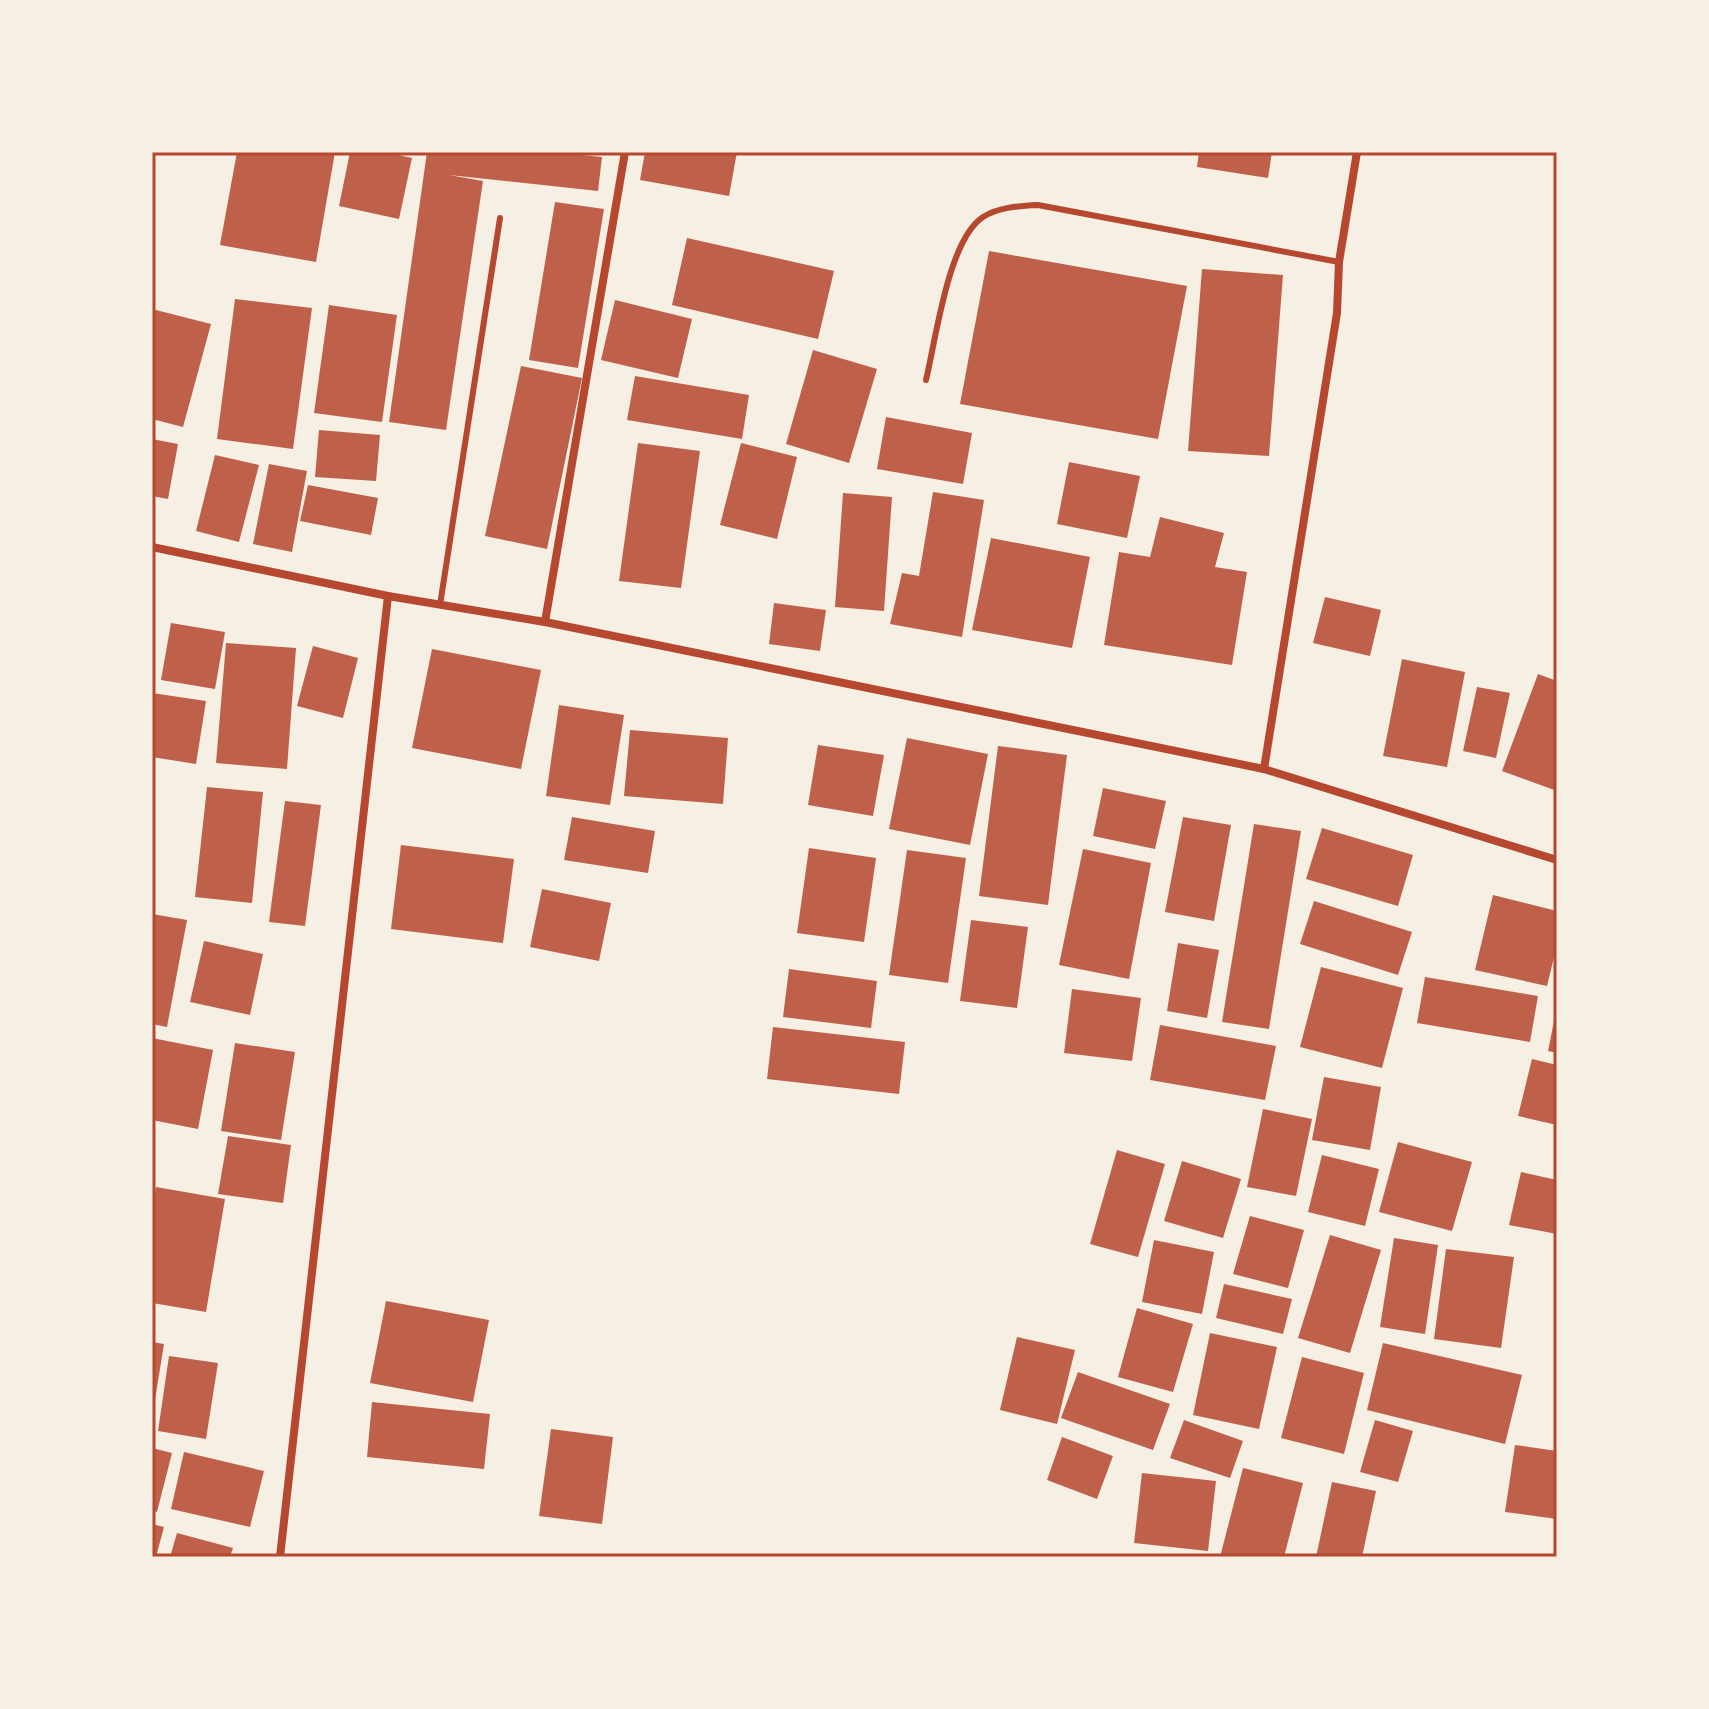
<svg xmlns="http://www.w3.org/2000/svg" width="1709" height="1709" viewBox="0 0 1709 1709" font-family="'Nunito Sans',sans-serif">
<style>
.building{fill:#bf614a}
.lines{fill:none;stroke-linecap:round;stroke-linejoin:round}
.service{stroke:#b5482f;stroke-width:6}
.minor{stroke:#b5482f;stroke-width:8}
.neatline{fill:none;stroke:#b5482f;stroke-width:3}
</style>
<rect width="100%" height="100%" fill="#f6efe4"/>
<g class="building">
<polygon points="237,152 335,152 316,262 220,245"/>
<polygon points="350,152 384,152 412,158 399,219 339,206"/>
<polygon points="427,152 550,152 602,157 598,191 449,175 483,181 446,430 389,422"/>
<polygon points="645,152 737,152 729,196 640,180"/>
<polygon points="1199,152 1272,152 1268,178 1197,167"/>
<polygon points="555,202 604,209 578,368 529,360"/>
<polygon points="687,238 834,271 818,339 672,305"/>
<polygon points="989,251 1187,286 1158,439 960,404"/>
<polygon points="1202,269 1283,275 1269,456 1188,451"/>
<polygon points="235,299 312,308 293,449 217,439"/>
<polygon points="615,300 692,319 678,378 601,360"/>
<polygon points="329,305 397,315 382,422 314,413"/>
<polygon points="152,309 211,324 183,427 152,419"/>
<polygon points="813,350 877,369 849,463 786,444"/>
<polygon points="521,366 582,378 547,549 485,536"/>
<polygon points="635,376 749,395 742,439 627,420"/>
<polygon points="886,417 972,433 963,484 877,469"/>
<polygon points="319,430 380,435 376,481 315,477"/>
<polygon points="152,439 178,444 168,499 152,496"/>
<polygon points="638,443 700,451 681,588 619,581"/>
<polygon points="741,443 797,457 777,539 720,525"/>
<polygon points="215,455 259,465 239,542 196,531"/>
<polygon points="1069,462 1140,476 1127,538 1057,524"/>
<polygon points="269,464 307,471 292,552 253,544"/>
<polygon points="308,485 378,498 371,535 300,521"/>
<polygon points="933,492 984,500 962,637 890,624 902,573 919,576"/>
<polygon points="843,493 892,497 884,611 835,607"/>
<polygon points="1160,517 1224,533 1215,567 1247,572 1232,665 1104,645 1119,552 1150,557"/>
<polygon points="991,538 1090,557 1072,648 972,630"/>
<polygon points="1325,597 1381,610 1370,656 1313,643"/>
<polygon points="774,603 826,610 820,651 769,644"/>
<polygon points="171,623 225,632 215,689 161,680"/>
<polygon points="226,643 296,648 287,769 216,763"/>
<polygon points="313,646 358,658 343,718 297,706"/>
<polygon points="432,649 541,670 521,769 412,748"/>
<polygon points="1402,659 1465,672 1447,767 1383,756"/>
<polygon points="1538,674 1557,681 1557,791 1502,771"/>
<polygon points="1477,687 1510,693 1496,758 1463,751"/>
<polygon points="152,693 206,701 196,764 152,757"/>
<polygon points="559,705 624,715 610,805 546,796"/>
<polygon points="630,730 728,738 723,804 624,796"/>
<polygon points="907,738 988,754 970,845 889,829"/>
<polygon points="818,745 884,755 873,816 808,805"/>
<polygon points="998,746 1067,755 1048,905 979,896"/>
<polygon points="207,787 263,792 252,903 195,897"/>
<polygon points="1103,788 1166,801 1155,849 1093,836"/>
<polygon points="285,801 321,805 305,926 269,922"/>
<polygon points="572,817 655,831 648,873 564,860"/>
<polygon points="1183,817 1231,825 1214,921 1165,912"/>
<polygon points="1254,824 1301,831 1269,1029 1222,1022"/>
<polygon points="1322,828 1413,855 1398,906 1306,879"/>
<polygon points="401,845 514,859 503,943 391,929"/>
<polygon points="809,848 876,858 864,942 797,933"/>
<polygon points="1083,849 1151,863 1129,979 1059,965"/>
<polygon points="907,850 966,858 948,983 889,975"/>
<polygon points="542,889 611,903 599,961 530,947"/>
<polygon points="1493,895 1557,911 1557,945 1547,986 1475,970"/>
<polygon points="1314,901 1412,932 1398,975 1300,944"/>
<polygon points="152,914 187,920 167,1027 152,1024"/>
<polygon points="971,920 1028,927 1017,1008 960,1001"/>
<polygon points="204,941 263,954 250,1015 190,1002"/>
<polygon points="1178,943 1219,950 1207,1018 1167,1011"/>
<polygon points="1321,967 1403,988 1382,1068 1300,1047"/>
<polygon points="789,969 877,981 871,1028 783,1017"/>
<polygon points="1425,977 1538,996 1530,1042 1417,1023"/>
<polygon points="1072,989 1141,998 1132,1061 1064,1053"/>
<polygon points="1556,1011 1557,1011 1557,1053 1548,1051"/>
<polygon points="1160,1025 1276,1046 1265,1100 1150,1080"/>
<polygon points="773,1027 905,1042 899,1094 767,1079"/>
<polygon points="152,1038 213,1050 198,1129 152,1120"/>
<polygon points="235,1043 295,1052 281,1140 221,1131"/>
<polygon points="1532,1059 1557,1065 1557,1125 1518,1116"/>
<polygon points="1324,1077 1381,1087 1370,1150 1312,1140"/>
<polygon points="1263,1109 1312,1119 1296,1196 1247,1187"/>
<polygon points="228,1136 291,1145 283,1203 218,1194"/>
<polygon points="1398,1142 1472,1162 1452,1231 1379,1212"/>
<polygon points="1117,1150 1165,1164 1138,1257 1090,1244"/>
<polygon points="1322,1155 1379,1169 1365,1226 1308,1212"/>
<polygon points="1182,1161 1241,1179 1223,1238 1164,1221"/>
<polygon points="1521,1172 1557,1180 1557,1234 1509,1225"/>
<polygon points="156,1187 225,1199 206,1312 152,1303 152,1213"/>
<polygon points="1250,1216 1304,1230 1288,1288 1233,1274"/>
<polygon points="1330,1235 1381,1250 1350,1353 1298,1338"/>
<polygon points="1394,1238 1438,1245 1425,1334 1380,1327"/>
<polygon points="1154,1240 1214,1252 1202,1314 1142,1302"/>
<polygon points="1446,1249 1514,1257 1501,1348 1434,1339"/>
<polygon points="1224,1284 1292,1299 1283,1334 1216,1318"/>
<polygon points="386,1301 489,1320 473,1402 370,1383"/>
<polygon points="1137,1308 1193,1324 1173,1392 1118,1377"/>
<polygon points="1210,1333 1277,1347 1259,1429 1193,1415"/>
<polygon points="1017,1337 1075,1350 1057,1424 1000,1410"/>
<polygon points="152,1342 164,1344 154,1406 152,1406"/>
<polygon points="1383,1343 1522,1375 1505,1444 1367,1410"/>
<polygon points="169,1356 218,1363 206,1439 158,1431"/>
<polygon points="1302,1357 1364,1373 1344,1454 1281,1438"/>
<polygon points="1078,1372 1170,1404 1153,1450 1061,1418"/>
<polygon points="372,1402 490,1414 484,1469 367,1457"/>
<polygon points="1184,1420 1243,1441 1230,1478 1170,1458"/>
<polygon points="1375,1420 1413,1431 1398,1482 1360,1472"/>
<polygon points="551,1429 613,1437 602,1524 539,1516"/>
<polygon points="1062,1437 1113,1456 1097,1499 1047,1480"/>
<polygon points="1515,1445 1557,1451 1557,1519 1505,1512"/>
<polygon points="152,1448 172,1453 157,1512 152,1510"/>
<polygon points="184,1452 264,1471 250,1527 171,1509"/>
<polygon points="1243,1468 1303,1483 1284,1557 1220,1557"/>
<polygon points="1142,1473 1216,1481 1208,1551 1134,1543"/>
<polygon points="1332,1482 1376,1491 1362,1557 1316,1557"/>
<polygon points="152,1524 164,1527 156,1557 152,1557"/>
<polygon points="177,1533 233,1548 230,1557 170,1557"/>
</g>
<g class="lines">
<g class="service">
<path d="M926 380C936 339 948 240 983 217 999 207 1019 206 1038 205L1339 262"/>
<polyline points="440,605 500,218"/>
</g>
<g class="minor">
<polyline points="152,547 388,596 545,622 1264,769 1557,860"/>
<polyline points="545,622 625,152"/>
<polyline points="1264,769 1337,313 1339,262 1357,152"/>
<polyline points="280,1557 388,596"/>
</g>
</g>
<rect width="1709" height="1709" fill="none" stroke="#f6efe4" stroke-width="308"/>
<rect x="154" y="154" width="1401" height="1401" class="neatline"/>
</svg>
